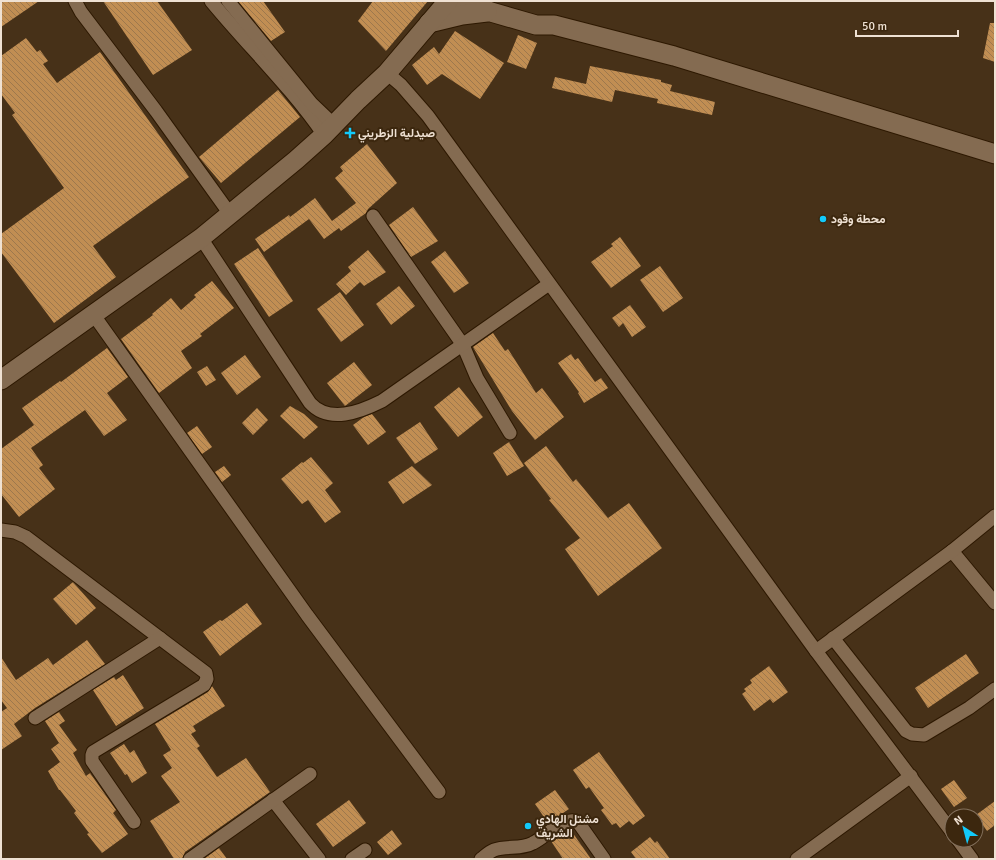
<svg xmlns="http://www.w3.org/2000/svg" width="996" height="860" viewBox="0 0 996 860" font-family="Signika,Vazirmatn,sans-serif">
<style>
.building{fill:url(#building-back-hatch)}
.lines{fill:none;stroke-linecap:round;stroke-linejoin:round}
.minor-casing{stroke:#2d1801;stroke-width:15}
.secondary-casing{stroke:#2d1801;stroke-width:21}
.minor{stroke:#846b51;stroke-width:13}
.secondary{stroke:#846b51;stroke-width:19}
.poi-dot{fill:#12cafb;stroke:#3c270e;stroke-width:1.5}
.labels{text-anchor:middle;stroke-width:4;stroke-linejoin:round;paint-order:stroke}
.poi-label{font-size:12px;font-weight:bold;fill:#efe1d3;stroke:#3c270e;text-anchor:start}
</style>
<defs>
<pattern id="building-back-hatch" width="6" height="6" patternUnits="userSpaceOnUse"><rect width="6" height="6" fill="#c18e53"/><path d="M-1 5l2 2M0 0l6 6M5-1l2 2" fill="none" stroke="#9d784d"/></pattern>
</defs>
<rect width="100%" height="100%" fill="#473118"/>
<g class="building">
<polygon points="1,1 39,1 1,27"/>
<polygon points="103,1 157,1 192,50 153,75"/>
<polygon points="238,1 263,1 285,32 271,41"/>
<polygon points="373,1 428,1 386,51 358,21"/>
<polygon points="990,23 995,23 995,62 983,58"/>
<polygon points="455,31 504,63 480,99 442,74 427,85 412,65 434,47 439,54"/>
<polygon points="518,35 537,43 526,69 507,62"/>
<polygon points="26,38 37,52 40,50 48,61 43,64 57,83 100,52 189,177 93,246 116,277 54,323 1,252 1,234 64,188 12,115 15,113 1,94 1,56"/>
<polygon points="590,66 661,80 661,82 672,85 670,91 715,102 712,115 657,103 658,99 615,90 612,102 552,88 555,77 586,84"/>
<polygon points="278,90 300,117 221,183 199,157"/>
<polygon points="367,144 397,183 368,209 366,213 341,231 339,228 324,239 309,219 264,252 255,239 289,215 290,217 315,198 332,221 356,203 335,178 343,171 340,167"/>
<polygon points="413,207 438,241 411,257 389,225"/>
<polygon points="620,237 641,266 611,288 591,262 613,246 611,244"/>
<polygon points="258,248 293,301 269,317 234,264"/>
<polygon points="368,250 386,272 364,286 360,282 346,295 336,284 351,271 348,267"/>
<polygon points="445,251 469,283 454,293 431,262"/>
<polygon points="660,266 683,298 663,312 640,280"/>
<polygon points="212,281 234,308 200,334 202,336 181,351 192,368 159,393 121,339 153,315 152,314 171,298 181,310 196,297 194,295"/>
<polygon points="399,286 415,306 391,325 376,304"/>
<polygon points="340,292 364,325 341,342 317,309"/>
<polygon points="630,305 646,327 632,337 623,323 619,327 612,318"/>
<polygon points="493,333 505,351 508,349 536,393 542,388 564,417 535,440 512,411 473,347"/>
<polygon points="107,348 128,377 107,393 127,420 104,436 85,410 31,448 43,465 39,468 55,489 19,517 1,494 1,449 34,425 22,408 60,381 61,382"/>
<polygon points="571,354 575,360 578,358 595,382 601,378 608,388 584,403 578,393 579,392 558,363"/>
<polygon points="245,355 261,377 237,395 221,373"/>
<polygon points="354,362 372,385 345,406 327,383"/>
<polygon points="207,366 216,380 206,386 197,372"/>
<polygon points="459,387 483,417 458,437 434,407"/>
<polygon points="290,406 304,414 318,427 304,439 280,416"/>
<polygon points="257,408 268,420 253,435 242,423"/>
<polygon points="372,414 386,432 368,445 353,425 364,417"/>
<polygon points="420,422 438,449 415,464 396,438"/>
<polygon points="197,426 212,447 202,454 187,433"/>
<polygon points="509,442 524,466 507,476 493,453"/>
<polygon points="546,446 573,482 576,479 608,518 629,503 662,548 598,596 565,549 580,538 549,500 551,499 524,463"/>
<polygon points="311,457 333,483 325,490 341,512 325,523 308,500 302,504 281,479 302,462 303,463"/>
<polygon points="224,466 231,475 222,482 215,472"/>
<polygon points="412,466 432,485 403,504 388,482"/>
<polygon points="73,582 96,608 76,625 53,599"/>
<polygon points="247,603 262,624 220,656 203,632 220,620 222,621"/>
<polygon points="87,640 105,664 35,708 14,724 22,736 1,750 1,712 7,708 1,700 1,657 16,680 48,658 53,665"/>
<polygon points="966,654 979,673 928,708 915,688"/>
<polygon points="769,666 788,692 773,703 770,699 754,711 742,694 746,691 744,689 752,683 750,680"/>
<polygon points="123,675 144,708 116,726 93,690 114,677 116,680"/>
<polygon points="212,686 225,706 193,726 196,731 191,734 200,746 197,748 217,777 246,758 270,792 185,852 182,859 174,859 150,821 180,802 161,776 172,768 163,755 171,750 155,724 208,692"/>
<polygon points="59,712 65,721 59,725 77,750 73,753 86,776 90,773 116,810 113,813 128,834 102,853 87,834 89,833 74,813 76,811 60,790 59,790 48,771 60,762 51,749 59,743 45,721"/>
<polygon points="124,744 130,753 134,750 147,773 132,783 127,774 125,775 110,753"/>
<polygon points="599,752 645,816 633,825 629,821 620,828 616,823 612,825 601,810 604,808 589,787 586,789 573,770"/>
<polygon points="954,780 967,798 954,807 941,789"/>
<polygon points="555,790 569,809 548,823 535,804"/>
<polygon points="349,800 366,823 333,847 316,824"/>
<polygon points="995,801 995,825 987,831 976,815"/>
<polygon points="570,829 591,859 563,859 551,841 560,834"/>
<polygon points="392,830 402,844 388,855 377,842"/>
<polygon points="650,837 655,843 657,841 670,859 636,859 631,852"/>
<polygon points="219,848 227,859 204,859"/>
</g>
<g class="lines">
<defs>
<g id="minor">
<polyline points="75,1 81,12 156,111 230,214"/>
<path d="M211 1C248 46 291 87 324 135"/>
<polyline points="228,1 312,104 334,125"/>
<polyline points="387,73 401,85 428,116 816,651 952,832"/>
<polyline points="373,216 463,345 477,378 510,433"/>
<path d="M201 238 310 403C329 424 360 412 382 401L549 284"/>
<polyline points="93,314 307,615 439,792"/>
<polyline points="1,530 15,532 26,537 206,673 207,679 204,685 93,752 92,755 92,761 134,822"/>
<polyline points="952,551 995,603"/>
<polyline points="833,638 906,731 912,734 924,735 969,708 995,689"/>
<polyline points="816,651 952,551 995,516"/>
<polyline points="35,718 160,638"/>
<polyline points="273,800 319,859"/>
<polyline points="958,840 972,859"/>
<polyline points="190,859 310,774"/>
<polyline points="352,859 365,850"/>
<path d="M481 859C485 856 489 852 494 850 507 845 521 850 533 843 546 837 564 815 578 822L604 859"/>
<polyline points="797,859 911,776"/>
</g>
<g id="secondary">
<polyline points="462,1 491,12 536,25 554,25 674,56 995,154"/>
<polyline points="429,23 462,15 487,12"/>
<polyline points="1,380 201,238 296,160 324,135 358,100 387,73 448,1"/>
</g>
</defs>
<use href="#minor" class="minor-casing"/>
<use href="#secondary" class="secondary-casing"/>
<use href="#minor" class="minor"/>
<use href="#secondary" class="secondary"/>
</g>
<g class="poi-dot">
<path d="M348 127h4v4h4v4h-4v4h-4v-4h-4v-4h4z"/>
<circle cx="823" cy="219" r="4"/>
<circle cx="528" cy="826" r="4"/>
</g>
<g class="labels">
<g class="poi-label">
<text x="358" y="137">صيدلية الزطريني</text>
<text x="831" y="223">محطة وقود</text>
<text x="536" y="823">مشتل الهادي<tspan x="536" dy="14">الشريف</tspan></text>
</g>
</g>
<rect width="996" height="860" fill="none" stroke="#efe1d3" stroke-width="4"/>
<g transform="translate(964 828) rotate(324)"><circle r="19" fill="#3c270e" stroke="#84715d"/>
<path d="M0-3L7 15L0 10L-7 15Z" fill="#12cafb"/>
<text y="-6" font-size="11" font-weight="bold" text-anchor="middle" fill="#efe1d3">N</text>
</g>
<path d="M856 30v6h102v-6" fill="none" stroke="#efe1d3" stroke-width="2"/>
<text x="862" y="30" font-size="12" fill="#efe1d3" stroke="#3c270e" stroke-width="3" paint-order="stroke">50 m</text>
</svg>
